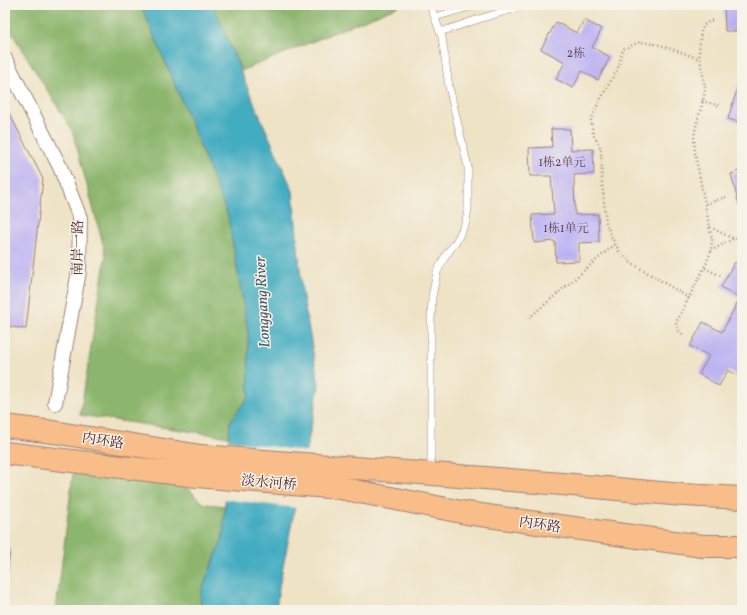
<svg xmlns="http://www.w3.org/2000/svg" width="747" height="615" viewBox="0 0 747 615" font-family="Vollkorn,'Noto Serif SC',serif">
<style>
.forest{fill:#8cb66d;stroke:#6b6a4c}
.water{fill:#42acc1;stroke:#466676}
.pier{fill:#efe3c6}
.building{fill:#bab1f2}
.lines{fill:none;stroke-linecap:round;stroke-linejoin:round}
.lane-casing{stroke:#9c8178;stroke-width:8}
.street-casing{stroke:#9c8178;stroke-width:16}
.primary-casing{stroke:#9c8178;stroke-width:24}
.path{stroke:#9c8178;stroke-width:2.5;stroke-dasharray:1 3;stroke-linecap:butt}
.lane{stroke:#fff;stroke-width:7}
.street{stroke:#fff;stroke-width:14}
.primary{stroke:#f8bd88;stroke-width:22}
.labels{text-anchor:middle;stroke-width:3;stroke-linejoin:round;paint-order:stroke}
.number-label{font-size:12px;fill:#66445d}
.street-label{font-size:14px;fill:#4a1f2b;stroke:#f7f3e8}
.water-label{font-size:15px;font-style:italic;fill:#475767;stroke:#f7f3e8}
</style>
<rect width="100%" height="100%" fill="#f7f3e8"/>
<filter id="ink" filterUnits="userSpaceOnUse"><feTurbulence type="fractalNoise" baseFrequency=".025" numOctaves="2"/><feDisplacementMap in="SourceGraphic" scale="8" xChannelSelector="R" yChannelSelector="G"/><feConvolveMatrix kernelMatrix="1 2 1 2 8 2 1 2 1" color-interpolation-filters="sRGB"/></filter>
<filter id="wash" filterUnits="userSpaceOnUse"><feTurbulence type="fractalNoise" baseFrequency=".012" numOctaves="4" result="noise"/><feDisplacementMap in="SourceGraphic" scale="16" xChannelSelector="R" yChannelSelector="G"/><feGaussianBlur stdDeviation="0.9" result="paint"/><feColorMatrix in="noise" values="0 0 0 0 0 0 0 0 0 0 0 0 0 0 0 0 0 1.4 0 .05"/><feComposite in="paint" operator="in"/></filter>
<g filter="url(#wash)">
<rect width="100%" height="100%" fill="#efe3c6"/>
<g class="forest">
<polygon points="5,5 141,5 182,101 228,216 248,332 249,396 230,422 229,437 80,415 106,255 72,130 5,22"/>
<polygon points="213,5 401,5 241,71"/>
<polygon points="73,474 129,480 177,483 190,490 196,497 205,504 225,506 223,537 201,592 200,610 56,610"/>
</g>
<polygon class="water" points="141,5 213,5 251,96 293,191 302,291 319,386 279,587 276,610 200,610 201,592 223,537 230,422 249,396 248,332 228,216 182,101"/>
<polygon class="pier" points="227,440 308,452 297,508 223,499"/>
<g id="blocks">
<g class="building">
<polygon points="724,5 742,5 742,31 725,31"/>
<polygon points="584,20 602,29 592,47 610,57 598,80 582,71 573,88 556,79 565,62 541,49 556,22 577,33"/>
<polygon points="739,83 742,84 742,123 728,119"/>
<polygon points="5,105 43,179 26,329 5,326"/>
<polygon points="551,129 570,129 571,150 593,149 594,174 574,175 575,215 598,214 599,242 579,243 579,261 556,262 555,241 534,243 532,215 554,214 551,176 530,176 529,148 552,147"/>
<polygon points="742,170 742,208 740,209 731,174"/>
<polygon points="735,262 742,266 742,340 739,344 742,346 742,378 728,370 719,386 699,374 709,356 690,346 703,322 722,332 740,298 721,287"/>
<polygon points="5,549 10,550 6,589 5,589"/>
</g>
</g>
</g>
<g filter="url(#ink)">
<use href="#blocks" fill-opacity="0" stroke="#9c8178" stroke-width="1"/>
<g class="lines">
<defs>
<g id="lane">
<polyline points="430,5 442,37 449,87 468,167 468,208 466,222 456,242 446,255 437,272 432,297 431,321 431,472"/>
<polyline points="435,17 476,5"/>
<polyline points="440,32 479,19 526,5"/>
</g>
<polyline id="street" points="5,59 60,167 80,218 79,271 55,403"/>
<g id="primary">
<polyline points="5,426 53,432 201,456 562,484 683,495 742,498"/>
<polyline points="5,453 197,476 340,488 467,513 559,526 703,546 742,546"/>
</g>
</defs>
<use href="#lane" class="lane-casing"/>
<use href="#street" class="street-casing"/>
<use href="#primary" class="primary-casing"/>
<g class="path">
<polyline points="702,101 720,106"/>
<polyline points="706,204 726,197"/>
<polyline points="710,227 734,239 742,239"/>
<polyline points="711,251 723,244 733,239"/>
<polyline points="705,268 721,276"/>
<polyline points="689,298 630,262 619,251 611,236 606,223 602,182 601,149 593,134 591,120 599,102 608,86 618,68 623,49 640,42 660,45 700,59"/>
<polyline points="529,318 615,244"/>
<path d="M686 336C680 333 677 330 676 323L706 264 711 251 712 240 695 153 694 137 696 126 704 97 705 86 699 54 700 40 701 31 704 25 710 21 715 20"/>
</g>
<use href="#lane" class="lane"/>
<use href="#street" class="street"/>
<use href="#primary" class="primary"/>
</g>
</g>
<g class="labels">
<g class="number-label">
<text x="576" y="57">2栋</text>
<text x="562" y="166">1栋2单元</text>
<text x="566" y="232">1栋1单元</text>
</g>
<g class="street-label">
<text transform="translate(77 248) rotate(-89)" y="5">南岸一路</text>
<text transform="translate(103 440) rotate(9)" y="5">内环路</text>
<text transform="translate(269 482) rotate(5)" y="5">淡水河桥</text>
<text transform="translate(540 524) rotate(8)" y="5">内环路</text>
</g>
<g class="water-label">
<text transform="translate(262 302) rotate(-93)" y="5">Longgang River</text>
</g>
</g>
<rect width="747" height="615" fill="none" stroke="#f7f3e8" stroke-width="20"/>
</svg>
